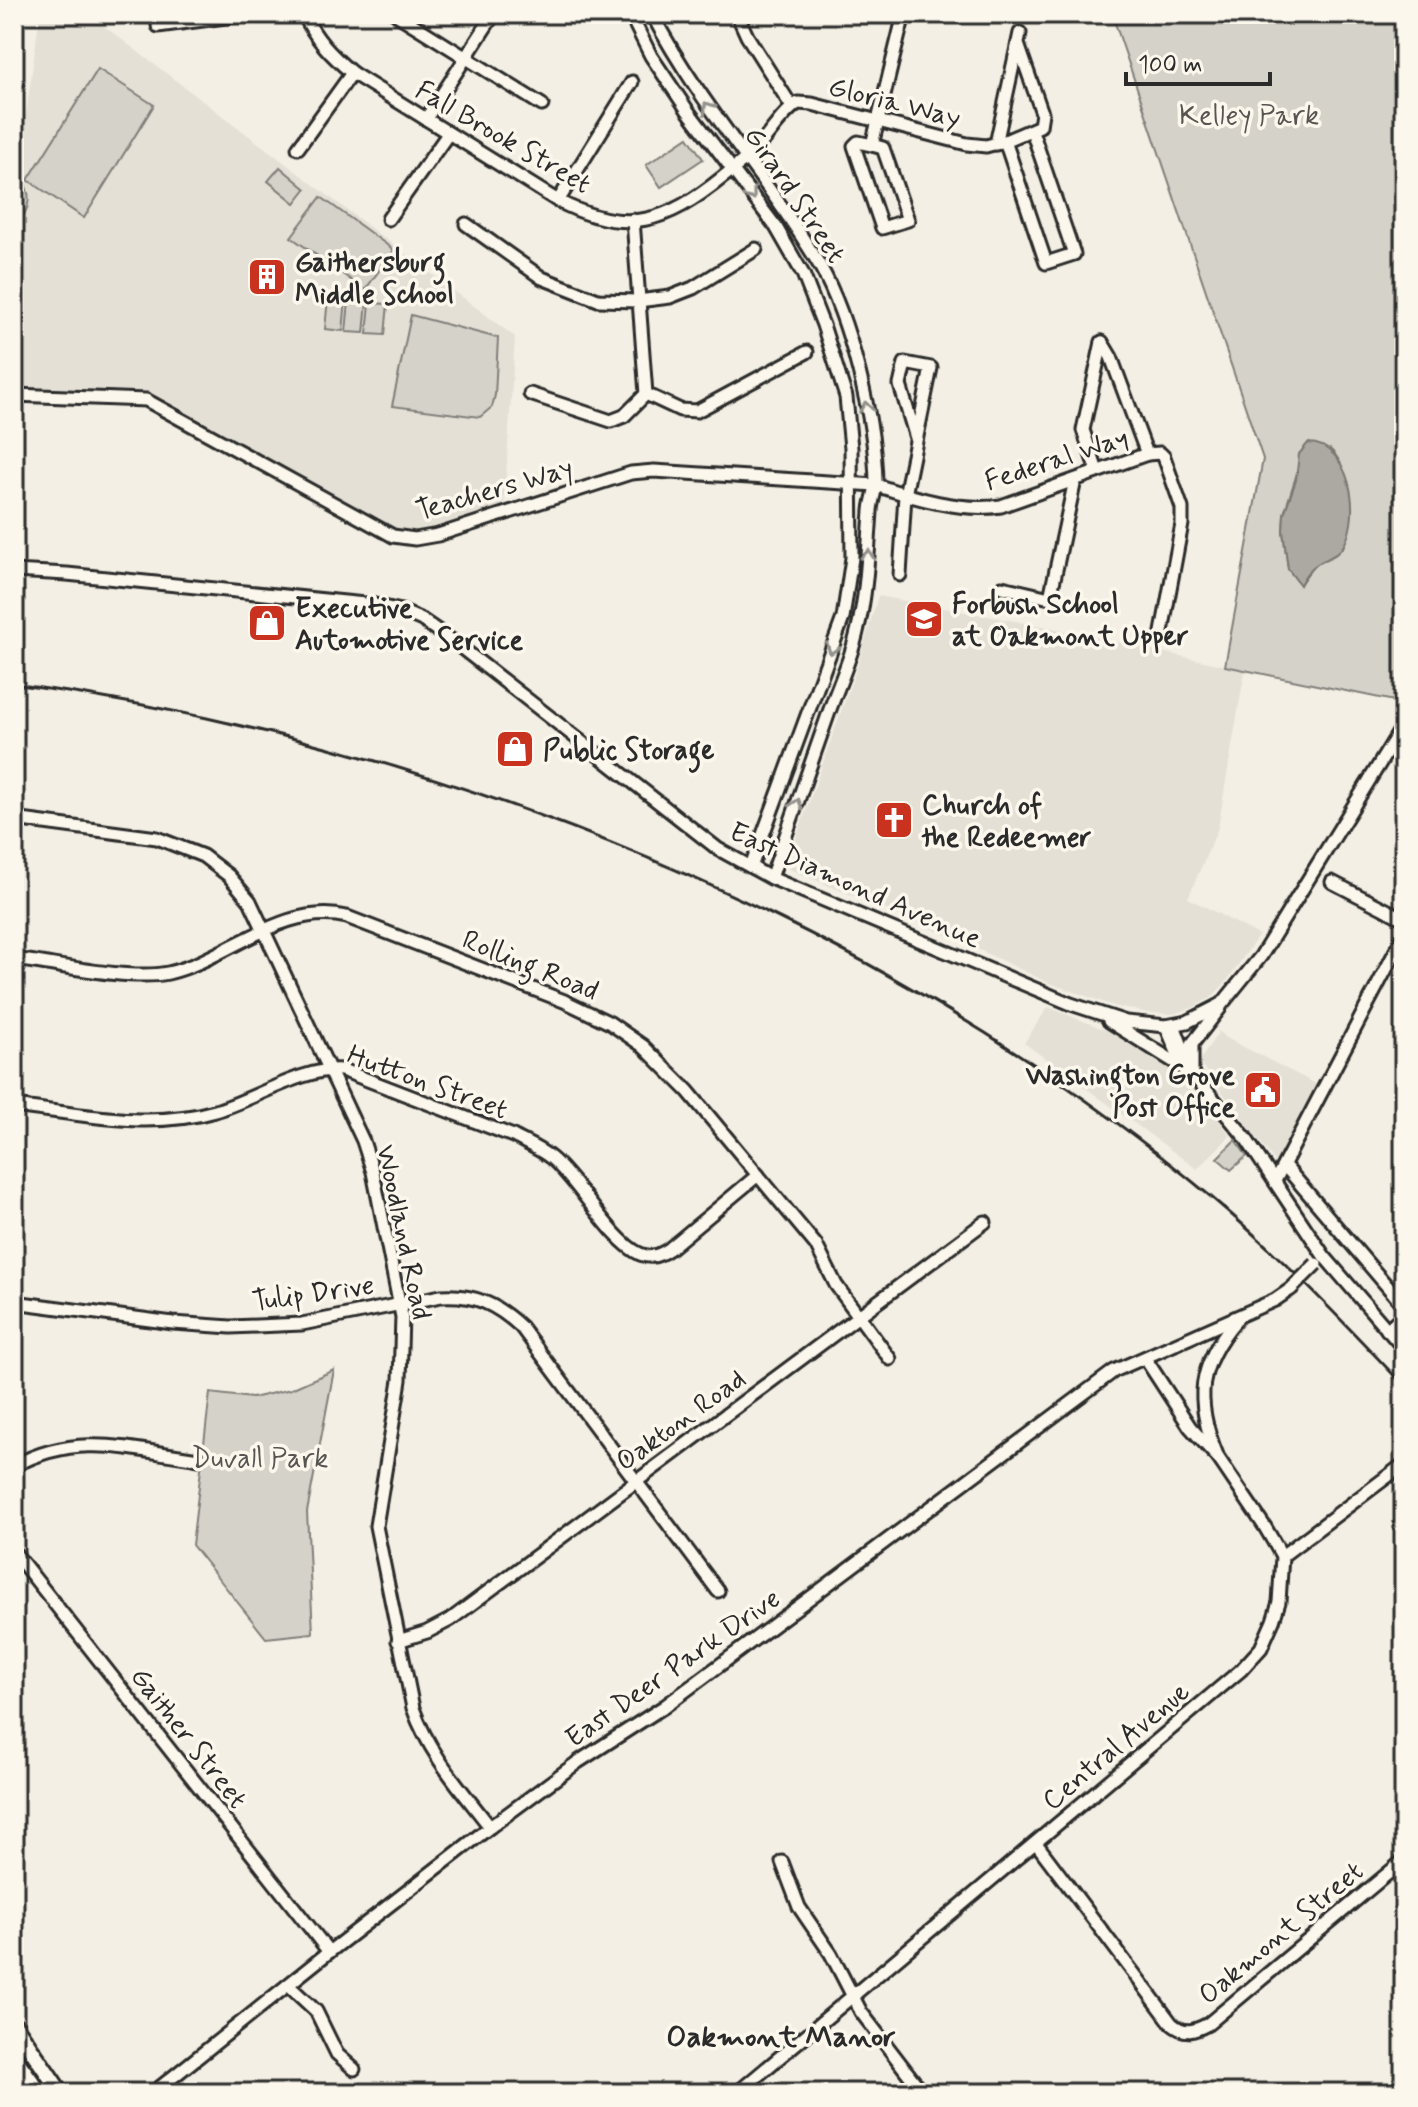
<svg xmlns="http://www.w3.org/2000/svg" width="1418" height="2107" viewBox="0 0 1418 2107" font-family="Mynerve,sans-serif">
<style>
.built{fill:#e4e0d6}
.green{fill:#d5d2c9;stroke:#807e7a;stroke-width:2;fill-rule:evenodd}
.water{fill:#aca9a2;stroke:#787772;stroke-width:2}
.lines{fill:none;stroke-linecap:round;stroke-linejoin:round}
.minor-casing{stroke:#2b2b2b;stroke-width:17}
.major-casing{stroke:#2b2b2b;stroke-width:20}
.minor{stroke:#fbf7ec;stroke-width:11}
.major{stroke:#fbf7ec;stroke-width:14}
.rail{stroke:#2b2b2b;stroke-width:3}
.minor-bridge-casing{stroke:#2b2b2b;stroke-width:17;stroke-linecap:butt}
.minor-bridge{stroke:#fbf7ec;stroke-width:11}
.oneway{stroke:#93918c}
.labels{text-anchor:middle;stroke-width:7;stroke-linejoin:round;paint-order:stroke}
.street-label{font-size:28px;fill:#2b2b2b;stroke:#fbf7ec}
.park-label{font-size:28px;fill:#565552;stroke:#fbf7ec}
.poi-label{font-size:28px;font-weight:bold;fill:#2b2b2b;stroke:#fbf7ec;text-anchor:start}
.neighbourhood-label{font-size:30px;font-weight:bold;fill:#2b2b2b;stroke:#fbf7ec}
</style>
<rect width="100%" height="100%" fill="#f3efe4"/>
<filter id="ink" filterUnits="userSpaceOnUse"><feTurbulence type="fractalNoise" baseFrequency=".0125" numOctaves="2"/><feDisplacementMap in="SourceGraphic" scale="16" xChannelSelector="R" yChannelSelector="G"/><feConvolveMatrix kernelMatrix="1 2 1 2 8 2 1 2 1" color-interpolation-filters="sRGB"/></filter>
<g filter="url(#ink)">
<g class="built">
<polygon points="40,14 88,14 515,337 504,507 415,535 395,533 151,397 14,390 14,145 23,136"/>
<polygon points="878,596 1047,627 1245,670 1218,828 1188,898 1259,935 1226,982 1211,998 1192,1008 1173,1014 1148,1013 1114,1006 1049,983 952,937 789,869 787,864 858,664"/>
<polygon points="1048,1007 1136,1042 1171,1065 1207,1101 1230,1136 1197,1169 1024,1043"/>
<polygon points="1219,1031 1224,1037 1320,1086 1277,1164 1199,1062"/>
</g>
<g class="green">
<path d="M1075 14H1404V703L1225 666 1263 459 1115 23ZM1330 449C1351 468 1355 523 1343 547L1314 565 1300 584 1288 569 1283 531 1284 514 1297 473Z"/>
<polygon points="98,69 154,105 84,218 28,180"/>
<polygon points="688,137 703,159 661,187 646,165"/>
<polygon points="280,167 306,189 295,203 268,181"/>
<path d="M17 175C34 191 32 211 14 225V176Z"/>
<polygon points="321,197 394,250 365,290 291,237"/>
<polygon points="328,298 346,300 343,331 325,329"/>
<polygon points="349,301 367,302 364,333 346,332"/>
<polygon points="370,303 388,304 385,335 367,334"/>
<polygon points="411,315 498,338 495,395 492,407 480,417 392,406"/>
<polygon points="1235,1140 1247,1156 1231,1170 1217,1158"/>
<polygon points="334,1370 307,1512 313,1633 266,1638 192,1545 210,1393 252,1398 291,1389"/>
</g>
<path class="water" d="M1308 443C1350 443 1362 514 1344 545 1334 563 1314 555 1300 585L1288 569 1283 531 1284 514 1296 480 1299 454Z"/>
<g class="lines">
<defs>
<g id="minor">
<path d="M304 14C315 39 331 55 352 73L558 201C626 236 666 223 723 177 734 168 746 160 756 149 770 135 781 114 798 103L812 104 967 144 986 146 1005 141 1040 126 1042 113 1018 44"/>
<polyline points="396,14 542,105"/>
<polyline points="630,14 651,56 688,111 776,227 803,274 823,325 846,397 851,448 852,558 843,618 751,867"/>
<path d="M652 14C700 106 768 178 820 266 850 319 875 421 876 482 876 492 871 502 871 512 868 552 867 593 857 632 851 659 838 686 829 712 810 767 790 823 771 878"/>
<polyline points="737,14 747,36 792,107"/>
<polyline points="158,26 248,14"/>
<polyline points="426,119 494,14"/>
<polyline points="1005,141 1046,263 1074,254 1032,131"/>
<polyline points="996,144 1020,33"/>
<polyline points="872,145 883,148 908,220 882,228 854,146 858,142 872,145 904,14"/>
<polyline points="298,148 352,73"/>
<polyline points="558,201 632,82"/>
<polyline points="388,219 448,134"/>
<polyline points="633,220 646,394"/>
<polyline points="466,224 542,278 598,300 638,301 670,297 693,288 756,249"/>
<polyline points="1102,342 1111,357 1147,454"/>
<polyline points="530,394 611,421 624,416 646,394"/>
<polyline points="646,394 680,410 697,411 807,352"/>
<path d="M14 395 146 400 393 536 415 539 438 535 631 473 654 471 876 485C914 498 961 512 1001 506L1147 454 1160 453 1164 457 1182 508V524L1162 632"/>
<polyline points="1097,471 1083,430 1102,342"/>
<polyline points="14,571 67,574 375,605 401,611 422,620 454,642 718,849 771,878 1071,1004 1126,1022 1166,1026 1187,1022 1222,1004 1261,956 1404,724"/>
<polyline points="900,575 905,495 931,368 905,363 900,385 916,438"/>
<polyline points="1002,587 1050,598 1075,480"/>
<path d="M14 819 157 838 203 856 229 876 250 901 363 1141 373 1172 402 1317 400 1380 376 1526 413 1708C429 1754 461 1789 490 1827"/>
<polyline points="1332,882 1404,919"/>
<path d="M14 959C55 964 130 981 168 973 228 959 282 902 347 917L564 1001 610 1023 643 1046 688 1091 816 1245 836 1285 890 1359"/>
<polyline points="1109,1021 1192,1073 1245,1137 1324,1256 1404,1349"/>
<polyline points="1174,1025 1189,1065"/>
<polyline points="1166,1026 1182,1064"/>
<polyline points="1192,1073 1192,1044 1220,1008"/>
<path d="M14 1106C80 1114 149 1130 215 1111 251 1101 306 1066 342 1070L513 1136C526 1143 540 1149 551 1158 579 1181 611 1241 640 1254 651 1259 660 1255 669 1249L758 1175"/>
<polyline points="1284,1165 1404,1306"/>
<polyline points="1275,1181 1404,935"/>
<path d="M14 1302 173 1323 231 1327 302 1324 441 1296C475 1294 496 1304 521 1327L718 1591"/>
<polyline points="1387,1330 1404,1314"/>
<path d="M1217 1455C1194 1400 1198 1365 1236 1320"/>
<path d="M14 1466C78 1431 131 1450 199 1459"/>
<polyline points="14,1552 329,1952"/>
<polyline points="1282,1556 1404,1464"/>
<polyline points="398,1641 427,1632 450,1620 985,1222"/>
<path d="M1036 1843 1172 2024C1185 2035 1195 2031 1208 2024L1404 1860"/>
<polyline points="782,1862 799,1907 831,1954 861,2012 923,2093"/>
<polyline points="288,1985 316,2011 337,2054 354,2069"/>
<polyline points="153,2093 329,1952 490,1827 578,1762 665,1706 1114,1371 1275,1300 1291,1289"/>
<polyline points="737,2093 1241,1670 1261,1648 1273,1621 1279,1602 1282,1556 1265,1527 1219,1459 1190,1427 1145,1358"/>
</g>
<g id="major">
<polyline points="14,2024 61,2093"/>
<polyline points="14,2057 40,2093"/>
</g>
</defs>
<use href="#minor" class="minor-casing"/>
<use href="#major" class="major-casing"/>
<use href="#minor" class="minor"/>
<use href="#major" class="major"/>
<path class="rail" d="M14 684C441 742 878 919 1210 1196 1279 1254 1342 1320 1404 1386"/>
<defs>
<polyline id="minor-bridge" points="1291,1289 1316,1264"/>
</defs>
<use href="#minor-bridge" class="minor-bridge-casing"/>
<use href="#minor-bridge" class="minor-bridge"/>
</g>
<defs><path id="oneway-chevron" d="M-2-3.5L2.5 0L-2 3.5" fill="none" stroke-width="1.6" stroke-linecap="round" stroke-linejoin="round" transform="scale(2)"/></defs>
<g class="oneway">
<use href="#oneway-chevron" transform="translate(708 107) rotate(-125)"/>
<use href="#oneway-chevron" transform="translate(751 195) rotate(52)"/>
<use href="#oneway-chevron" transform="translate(866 407) rotate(-99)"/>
<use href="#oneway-chevron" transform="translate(868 555) rotate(-84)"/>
<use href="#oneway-chevron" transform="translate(832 649) rotate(110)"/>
<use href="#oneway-chevron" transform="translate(797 804) rotate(-71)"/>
</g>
</g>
<defs>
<symbol id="building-square" viewBox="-11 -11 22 22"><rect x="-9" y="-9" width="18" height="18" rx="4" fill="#c8321e" stroke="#fbf7ec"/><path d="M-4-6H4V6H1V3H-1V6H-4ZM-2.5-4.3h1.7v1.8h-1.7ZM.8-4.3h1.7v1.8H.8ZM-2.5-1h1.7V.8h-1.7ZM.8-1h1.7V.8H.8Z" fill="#fff"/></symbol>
<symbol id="school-square" viewBox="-11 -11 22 22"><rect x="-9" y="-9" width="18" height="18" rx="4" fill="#c8321e" stroke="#fbf7ec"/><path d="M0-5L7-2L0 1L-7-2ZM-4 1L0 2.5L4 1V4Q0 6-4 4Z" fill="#fff"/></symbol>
<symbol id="shop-square" viewBox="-11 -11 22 22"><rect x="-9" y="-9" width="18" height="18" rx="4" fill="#c8321e" stroke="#fbf7ec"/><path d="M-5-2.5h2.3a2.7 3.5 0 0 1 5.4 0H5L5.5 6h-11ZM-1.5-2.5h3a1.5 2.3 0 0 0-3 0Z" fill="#fff"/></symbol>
<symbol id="church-square" viewBox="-11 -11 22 22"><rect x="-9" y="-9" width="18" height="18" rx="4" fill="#c8321e" stroke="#fbf7ec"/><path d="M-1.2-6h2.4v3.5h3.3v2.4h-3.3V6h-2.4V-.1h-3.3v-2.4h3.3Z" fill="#fff"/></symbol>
<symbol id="civic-square" viewBox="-11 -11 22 22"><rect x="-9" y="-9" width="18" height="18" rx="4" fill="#c8321e" stroke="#fbf7ec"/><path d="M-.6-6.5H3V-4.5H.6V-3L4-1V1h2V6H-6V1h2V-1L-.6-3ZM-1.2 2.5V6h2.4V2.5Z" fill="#fff"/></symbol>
</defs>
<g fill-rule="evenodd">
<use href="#building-square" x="245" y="255" width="44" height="44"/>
<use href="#school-square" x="902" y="597" width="44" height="44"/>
<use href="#shop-square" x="245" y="601" width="44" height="44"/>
<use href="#shop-square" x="493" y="727" width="44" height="44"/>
<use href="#church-square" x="872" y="798" width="44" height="44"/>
<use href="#civic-square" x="1241" y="1068" width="44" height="44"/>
</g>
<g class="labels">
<g class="street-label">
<text transform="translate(895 101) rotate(14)" y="10">Gloria Way</text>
<text transform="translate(504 136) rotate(30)" y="10">Fall Brook Street</text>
<text transform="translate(796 194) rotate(56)" y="10">Girard Street</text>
<text transform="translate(1056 458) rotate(-18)" y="10">Federal Way</text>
<text transform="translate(494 488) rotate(-16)" y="10">Teachers Way</text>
<text transform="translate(856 884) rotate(24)" y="10">East Diamond Avenue</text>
<text transform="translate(531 964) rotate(22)" y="10">Rolling Road</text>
<text transform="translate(428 1081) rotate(20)" y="10">Hutton Street</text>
<text transform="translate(405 1232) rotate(78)" y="10">Woodland Road</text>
<text transform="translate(313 1292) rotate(-8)" y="10">Tulip Drive</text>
<text transform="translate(680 1419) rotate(-36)" y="10">Oakton Road</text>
<text transform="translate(672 1667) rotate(-35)" y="10">East Deer Park Drive</text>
<text transform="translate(190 1737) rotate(52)" y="10">Gaither Street</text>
<text transform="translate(1115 1745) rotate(-40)" y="10">Central Avenue</text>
<text transform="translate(1280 1932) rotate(-40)" y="10">Oakmont Street</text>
</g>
<g class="park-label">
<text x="1249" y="124">Kelley Park</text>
<text x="260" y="1467">Duvall Park</text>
</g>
<g class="poi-label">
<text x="295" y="271">Gaithersburg<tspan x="295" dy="32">Middle School</tspan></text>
<text x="952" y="613">Forbush School<tspan x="952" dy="32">at Oakmont Upper</tspan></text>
<text x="295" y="617">Executive<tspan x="295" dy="32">Automotive Service</tspan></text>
<text x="543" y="759">Public Storage</text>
<text x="922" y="814">Church of<tspan x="922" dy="32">the Redeemer</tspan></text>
<text x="1235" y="1084" text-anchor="end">Washington Grove<tspan x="1235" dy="32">Post Office</tspan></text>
</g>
<g class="neighbourhood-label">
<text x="781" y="2046">Oakmont Manor</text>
</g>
</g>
<rect width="1418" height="2107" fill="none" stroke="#fbf7ec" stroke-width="48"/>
<rect x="24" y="24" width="1370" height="2059" fill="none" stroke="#2b2b2b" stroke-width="3" filter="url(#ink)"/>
<path d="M1126 72v12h144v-12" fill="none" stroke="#2b2b2b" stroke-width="4"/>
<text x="1138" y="72" font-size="24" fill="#2b2b2b" stroke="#fbf7ec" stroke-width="6" paint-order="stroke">100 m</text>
</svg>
